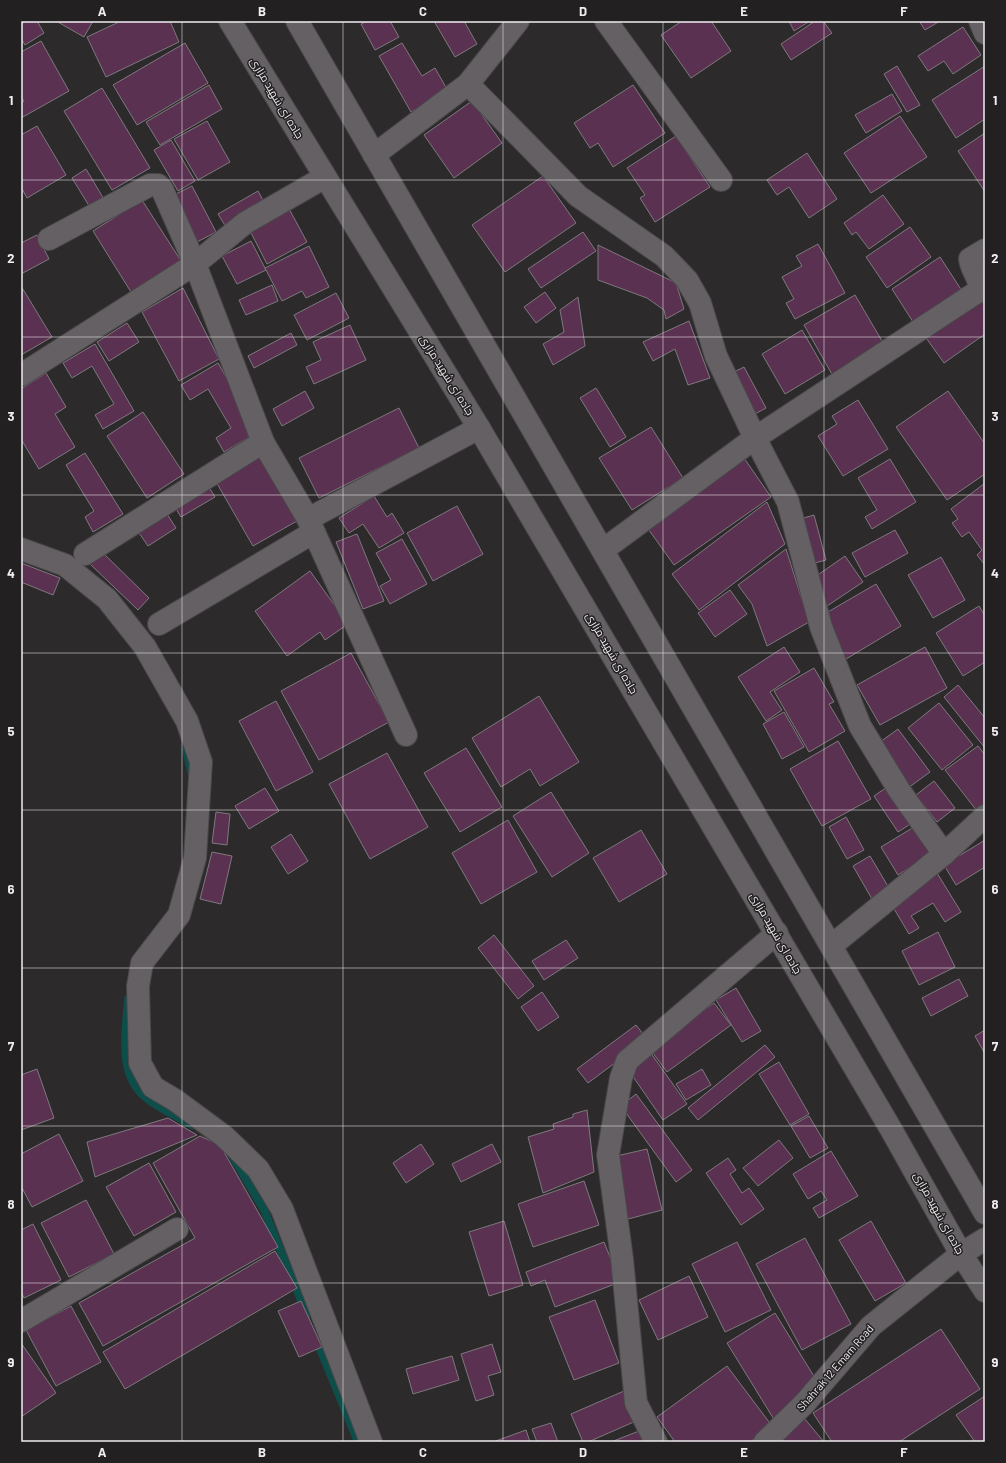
<svg xmlns="http://www.w3.org/2000/svg" width="1006" height="1463" viewBox="0 0 1006 1463" font-family="Barlow,Cairo,sans-serif">
<style>
.lines{fill:none;stroke-linecap:round;stroke-linejoin:round}
.stream{stroke:#0e4e4a;stroke-width:8}
.building{fill:#5b3152;stroke:#7d797c}
.minor-casing{stroke:#494749;stroke-width:24}
.secondary-casing{stroke:#494749;stroke-width:24}
.minor{stroke:#646063;stroke-width:22}
.secondary{stroke:#646063;stroke-width:22}
.grid{fill:none;stroke:#efedef;stroke-width:1;stroke-opacity:0.55}
.labels{text-anchor:middle;stroke-width:3;stroke-linejoin:round;paint-order:stroke}
.street-label{font-size:11px;fill:#efedef;stroke:#232022}
.neatline{fill:none;stroke:#efedef;stroke-width:1.5}
.grid-label{font-size:13px;text-anchor:middle;font-weight:bold;fill:#efedef}
</style>
<rect width="100%" height="100%" fill="#2d2a2c"/>
<g class="lines">
<g class="stream">
<polyline points="186,749 192,776"/>
<path d="M128 999C126 1033 117 1074 146 1098 159 1109 177 1116 192 1125"/>
<polyline points="231,1154 264,1210 307,1315"/>
<polyline points="316,1339 358,1442"/>
</g>
</g>
<g class="building">
<polygon points="27,21 37,21 44,33 25,45 21,38 21,24"/>
<polygon points="56,21 93,21 84,37"/>
<polygon points="121,21 170,21 179,42 106,77 87,37"/>
<polygon points="367,21 390,21 399,37 375,50 361,24"/>
<polygon points="434,21 464,21 477,44 455,57"/>
<polygon points="682,21 711,21 731,51 691,78 661,35"/>
<polygon points="789,21 810,21 794,31"/>
<polygon points="815,21 823,21 832,33 791,60 781,44"/>
<polygon points="919,21 940,21 925,30"/>
<polygon points="963,27 981,55 953,74 944,61 928,71 918,56"/>
<polygon points="41,41 69,91 21,118 21,103 24,101 21,97 21,52"/>
<polygon points="185,43 208,83 137,125 113,85"/>
<polygon points="402,43 422,76 435,68 448,91 411,112 379,56"/>
<polygon points="897,66 920,105 907,112 884,74"/>
<polygon points="985,66 985,119 956,138 932,100"/>
<polygon points="209,85 222,109 160,145 146,122"/>
<polygon points="633,85 665,133 613,167 598,143 590,148 574,123"/>
<polygon points="102,88 150,168 112,190 64,111"/>
<polygon points="892,94 902,111 866,133 855,115"/>
<polygon points="472,101 502,143 454,178 424,135"/>
<polygon points="900,116 927,157 871,193 844,153"/>
<polygon points="207,121 230,162 198,180 174,139"/>
<polygon points="37,126 66,175 27,198 21,187 21,135"/>
<polygon points="985,133 985,192 958,151"/>
<polygon points="676,136 710,187 655,222 640,198 645,195 627,168"/>
<polygon points="171,140 195,181 178,191 154,150"/>
<polygon points="807,153 837,199 809,218 789,187 777,195 767,180"/>
<polygon points="86,169 105,201 91,209 72,178"/>
<polygon points="543,176 576,223 505,272 472,225"/>
<polygon points="192,186 216,232 197,242 174,195"/>
<polygon points="258,191 265,204 226,227 218,214"/>
<polygon points="883,195 904,224 869,249 856,232 852,235 844,223"/>
<polygon points="142,200 181,261 131,292 93,231"/>
<polygon points="287,205 307,242 267,264 247,225"/>
<polygon points="910,227 931,257 887,288 866,257"/>
<polygon points="583,232 596,251 541,288 528,269"/>
<polygon points="37,235 49,259 21,274 21,243"/>
<polygon points="251,241 266,270 237,284 222,256"/>
<polygon points="818,244 845,293 795,319 786,303 794,299 782,277 802,266 796,256"/>
<polygon points="598,245 676,283 684,309 666,319 664,310 647,298 598,280"/>
<polygon points="309,246 329,287 306,298 302,291 282,301 265,268"/>
<polygon points="940,257 964,294 915,325 892,289"/>
<polygon points="272,285 278,301 246,315 239,300"/>
<polygon points="21,286 52,337 21,355"/>
<polygon points="183,288 219,359 179,381 142,312"/>
<polygon points="545,292 556,308 536,323 524,307"/>
<polygon points="336,293 349,318 307,340 294,315"/>
<polygon points="855,295 885,346 833,376 804,325"/>
<polygon points="979,296 985,305 985,334 944,363 924,335"/>
<polygon points="578,297 585,346 553,365 543,344 564,332 560,310"/>
<polygon points="689,321 710,378 688,385 675,349 653,361 643,342"/>
<polygon points="127,323 139,342 109,361 97,342"/>
<polygon points="350,325 366,360 314,384 306,367 321,360 313,342"/>
<polygon points="802,330 825,370 785,394 762,354"/>
<polygon points="291,333 297,345 254,368 248,356"/>
<polygon points="95,344 134,411 103,429 95,415 114,404 92,366 72,378 63,363"/>
<polygon points="218,363 258,432 224,452 216,438 231,428 208,389 190,400 181,385"/>
<polygon points="744,367 766,408 753,415 730,374"/>
<polygon points="46,373 66,407 55,414 75,447 39,469 21,439 21,389"/>
<polygon points="596,388 626,437 610,447 580,398"/>
<polygon points="305,391 314,408 282,426 273,409"/>
<polygon points="948,391 985,444 985,474 947,500 896,427"/>
<polygon points="858,400 888,449 843,476 818,436 837,424 832,416"/>
<polygon points="399,408 419,448 319,498 299,458"/>
<polygon points="143,412 184,474 147,498 107,436"/>
<polygon points="651,427 683,478 632,510 599,458"/>
<polygon points="85,453 123,514 93,532 85,517 94,511 66,465"/>
<polygon points="259,456 297,521 253,546 215,480"/>
<polygon points="744,458 771,497 674,565 646,526"/>
<polygon points="890,459 916,502 872,529 865,517 877,510 858,478"/>
<polygon points="985,483 985,565 977,555 982,550 969,532 962,537 952,523 958,519 951,509"/>
<polygon points="207,484 215,497 181,517 173,504"/>
<polygon points="374,496 387,517 392,513 404,533 379,548 363,524 349,533 339,518"/>
<polygon points="767,502 785,544 699,610 672,574"/>
<polygon points="457,506 483,554 433,581 407,533"/>
<polygon points="165,511 176,528 148,546 137,530"/>
<polygon points="814,515 826,560 811,564 800,519"/>
<polygon points="895,530 908,553 865,577 852,553"/>
<polygon points="357,534 384,601 363,609 336,542"/>
<polygon points="402,539 427,584 390,604 380,586 391,580 376,553"/>
<polygon points="786,549 809,622 767,646 752,604 738,585"/>
<polygon points="102,552 149,598 138,610 90,564"/>
<polygon points="845,556 863,582 827,606 809,581"/>
<polygon points="941,557 965,600 933,618 908,575"/>
<polygon points="21,563 60,578 53,595 21,582"/>
<polygon points="310,571 348,624 325,640 320,632 287,656 255,611"/>
<polygon points="876,584 901,626 846,659 821,616"/>
<polygon points="730,590 747,614 715,637 698,613"/>
<polygon points="979,606 985,616 985,662 963,676 936,633"/>
<polygon points="784,647 800,672 770,692 782,710 766,721 738,677"/>
<polygon points="925,647 947,688 880,725 857,685"/>
<polygon points="351,653 389,722 319,760 281,691"/>
<polygon points="814,668 834,702 829,704 845,731 809,752 774,691"/>
<polygon points="958,685 985,718 985,748 944,697"/>
<polygon points="539,696 579,762 540,786 530,769 501,787 472,738"/>
<polygon points="276,701 313,772 276,791 239,721"/>
<polygon points="939,703 973,745 942,770 908,728"/>
<polygon points="784,712 804,747 782,759 763,724"/>
<polygon points="898,729 930,772 908,788 876,745"/>
<polygon points="838,741 871,799 822,826 790,769"/>
<polygon points="978,746 985,755 985,805 977,811 945,770"/>
<polygon points="466,748 502,807 460,832 424,773"/>
<polygon points="387,753 428,827 370,859 329,784"/>
<polygon points="934,781 955,808 937,822 916,795"/>
<polygon points="890,785 915,821 898,832 874,796"/>
<polygon points="265,788 279,811 249,829 235,806"/>
<polygon points="551,792 589,853 552,877 513,816"/>
<polygon points="216,812 230,814 227,845 212,843"/>
<polygon points="846,817 864,850 847,859 829,827"/>
<polygon points="508,820 537,872 481,904 452,853"/>
<polygon points="914,827 931,854 898,875 881,847"/>
<polygon points="641,830 667,874 619,902 593,858"/>
<polygon points="291,834 308,861 288,874 271,847"/>
<polygon points="985,840 985,867 956,885 944,865"/>
<polygon points="212,852 232,856 221,904 200,899"/>
<polygon points="870,856 889,888 872,899 853,866"/>
<polygon points="937,873 961,912 945,922 933,903 911,916 919,928 909,934 890,902"/>
<polygon points="938,932 955,967 919,985 902,951"/>
<polygon points="494,935 534,986 518,999 478,948"/>
<polygon points="566,940 578,958 544,980 532,961"/>
<polygon points="959,979 968,996 931,1016 922,998"/>
<polygon points="736,988 761,1031 742,1042 716,1000"/>
<polygon points="542,992 559,1017 538,1031 521,1007"/>
<polygon points="714,1003 731,1025 667,1072 650,1049"/>
<polygon points="636,1025 647,1039 588,1083 577,1069"/>
<polygon points="985,1030 985,1054 975,1036"/>
<polygon points="765,1045 775,1057 698,1120 688,1108"/>
<polygon points="650,1052 687,1104 663,1120 627,1068"/>
<polygon points="779,1062 809,1114 790,1125 759,1074"/>
<polygon points="37,1069 54,1118 21,1130 21,1075"/>
<polygon points="702,1069 711,1085 686,1100 676,1084"/>
<polygon points="636,1094 692,1170 676,1182 621,1106"/>
<polygon points="587,1110 594,1172 543,1193 528,1137 554,1129 553,1124 573,1117 573,1114"/>
<polygon points="809,1116 828,1148 810,1158 791,1126"/>
<polygon points="168,1118 197,1135 95,1177 87,1142"/>
<polygon points="59,1134 83,1181 32,1207 21,1186 21,1154"/>
<polygon points="200,1136 220,1145 278,1247 103,1346 79,1303 195,1238 153,1163"/>
<polygon points="779,1140 793,1158 758,1186 743,1168"/>
<polygon points="421,1144 434,1164 406,1183 393,1163"/>
<polygon points="492,1144 501,1162 461,1182 452,1164"/>
<polygon points="647,1149 662,1210 628,1219 612,1157"/>
<polygon points="831,1151 858,1196 819,1218 813,1208 827,1200 821,1191 808,1199 793,1174"/>
<polygon points="728,1158 736,1170 730,1174 742,1193 749,1188 764,1209 741,1225 706,1173"/>
<polygon points="149,1163 176,1212 134,1236 106,1187"/>
<polygon points="584,1181 599,1225 533,1247 518,1204"/>
<polygon points="86,1200 114,1254 69,1277 41,1223"/>
<polygon points="504,1221 523,1285 489,1296 469,1232"/>
<polygon points="871,1221 906,1283 875,1301 839,1240"/>
<polygon points="33,1224 61,1280 24,1298 21,1292 21,1230"/>
<polygon points="805,1238 851,1324 802,1350 756,1264"/>
<polygon points="604,1242 620,1282 555,1307 545,1280 531,1286 526,1272"/>
<polygon points="737,1242 771,1310 725,1332 692,1264"/>
<polygon points="275,1251 297,1288 125,1389 103,1352"/>
<polygon points="689,1276 708,1317 658,1340 639,1300"/>
<polygon points="595,1300 619,1363 574,1380 549,1317"/>
<polygon points="301,1301 322,1347 299,1357 278,1311"/>
<polygon points="71,1306 101,1362 56,1386 26,1330"/>
<polygon points="775,1313 815,1378 775,1421 727,1343"/>
<polygon points="941,1329 980,1389 899,1442 832,1442 813,1413"/>
<polygon points="21,1343 56,1393 21,1417"/>
<polygon points="492,1344 501,1372 488,1376 494,1395 476,1401 461,1354"/>
<polygon points="452,1356 459,1380 413,1394 406,1369"/>
<polygon points="727,1366 772,1426 750,1442 675,1442 657,1417"/>
<polygon points="624,1391 636,1421 588,1442 583,1442 571,1414"/>
<polygon points="985,1396 985,1442 975,1442 956,1415"/>
<polygon points="804,1418 824,1442 775,1442"/>
<polygon points="551,1423 558,1442 537,1442 532,1429"/>
<polygon points="526,1430 530,1442 493,1442"/>
<polygon points="639,1431 643,1442 611,1442"/>
</g>
<g class="lines">
<defs>
<g id="minor">
<polyline points="606,21 721,180"/>
<polyline points="980,21 985,33"/>
<polyline points="468,84 578,196 664,256 687,280 700,303 716,356 755,438 788,502 821,627 860,726 899,790 944,854"/>
<polyline points="374,155 468,84 518,21"/>
<polyline points="49,239 150,185 158,185 162,189 195,264 263,442 308,519 406,735"/>
<polyline points="21,375 195,264 245,223 325,177"/>
<polyline points="308,519 479,428"/>
<polyline points="21,549 65,565 107,599 145,647 187,721 201,762 195,858 179,915 142,963 138,986 140,1063 153,1087 175,1100 225,1137 258,1169 282,1209 371,1442"/>
<path d="M603 550 755 438 977 292 980 289C980 278 971 270 970 259L985 250"/>
<polyline points="85,554 263,442"/>
<polyline points="159,624 314,532"/>
<polyline points="831,946 944,854 985,816"/>
<polyline points="21,1321 177,1229"/>
<polyline points="656,1442 636,1403 622,1259 608,1155 621,1078 627,1061 777,933"/>
<polyline points="765,1442 805,1403 871,1326 961,1254 985,1239"/>
</g>
<g id="secondary">
<polyline points="230,21 479,428 892,1131 961,1254 985,1291"/>
<polyline points="297,21 985,1213"/>
</g>
</defs>
<use href="#minor" class="minor-casing"/>
<use href="#secondary" class="secondary-casing"/>
<use href="#minor" class="minor"/>
<use href="#secondary" class="secondary"/>
</g>
<path class="grid" d="M182 21V1442M343 21V1442M503 21V1442M663 21V1442M824 21V1442M21 180H985M21 337H985M21 495H985M21 653H985M21 810H985M21 968H985M21 1126H985M21 1283H985"/>
<g class="labels">
<g class="street-label">
<text transform="translate(277 98) rotate(59)" y="4">جاده ای شهید مزاری</text>
<text transform="translate(447 375) rotate(58)" y="4">جاده ای شهید مزاری</text>
<text transform="translate(612 653) rotate(60)" y="4">جاده ای شهید مزاری</text>
<text transform="translate(776 933) rotate(60)" y="4">جاده ای شهید مزاری</text>
<text transform="translate(939 1213) rotate(61)" y="4">جاده ای شهید مزاری</text>
<text transform="translate(835 1368) rotate(-49)" y="4">Shahrak 12 Emam Road</text>
</g>
</g>
<rect width="1006" height="1463" fill="none" stroke="#232022" stroke-width="44"/>
<rect x="22" y="22" width="962" height="1419" class="neatline"/>
<g class="grid-label">
<text x="102" y="16">A</text>
<text x="262" y="16">B</text>
<text x="423" y="16">C</text>
<text x="583" y="16">D</text>
<text x="744" y="16">E</text>
<text x="904" y="16">F</text>
<text x="11" y="105">1</text>
<text x="995" y="105">1</text>
<text x="11" y="263">2</text>
<text x="995" y="263">2</text>
<text x="11" y="421">3</text>
<text x="995" y="421">3</text>
<text x="11" y="578">4</text>
<text x="995" y="578">4</text>
<text x="11" y="736">5</text>
<text x="995" y="736">5</text>
<text x="11" y="894">6</text>
<text x="995" y="894">6</text>
<text x="11" y="1051">7</text>
<text x="995" y="1051">7</text>
<text x="11" y="1209">8</text>
<text x="995" y="1209">8</text>
<text x="11" y="1367">9</text>
<text x="995" y="1367">9</text>
<text x="102" y="1457">A</text>
<text x="262" y="1457">B</text>
<text x="423" y="1457">C</text>
<text x="583" y="1457">D</text>
<text x="744" y="1457">E</text>
<text x="904" y="1457">F</text>
</g>
</svg>
